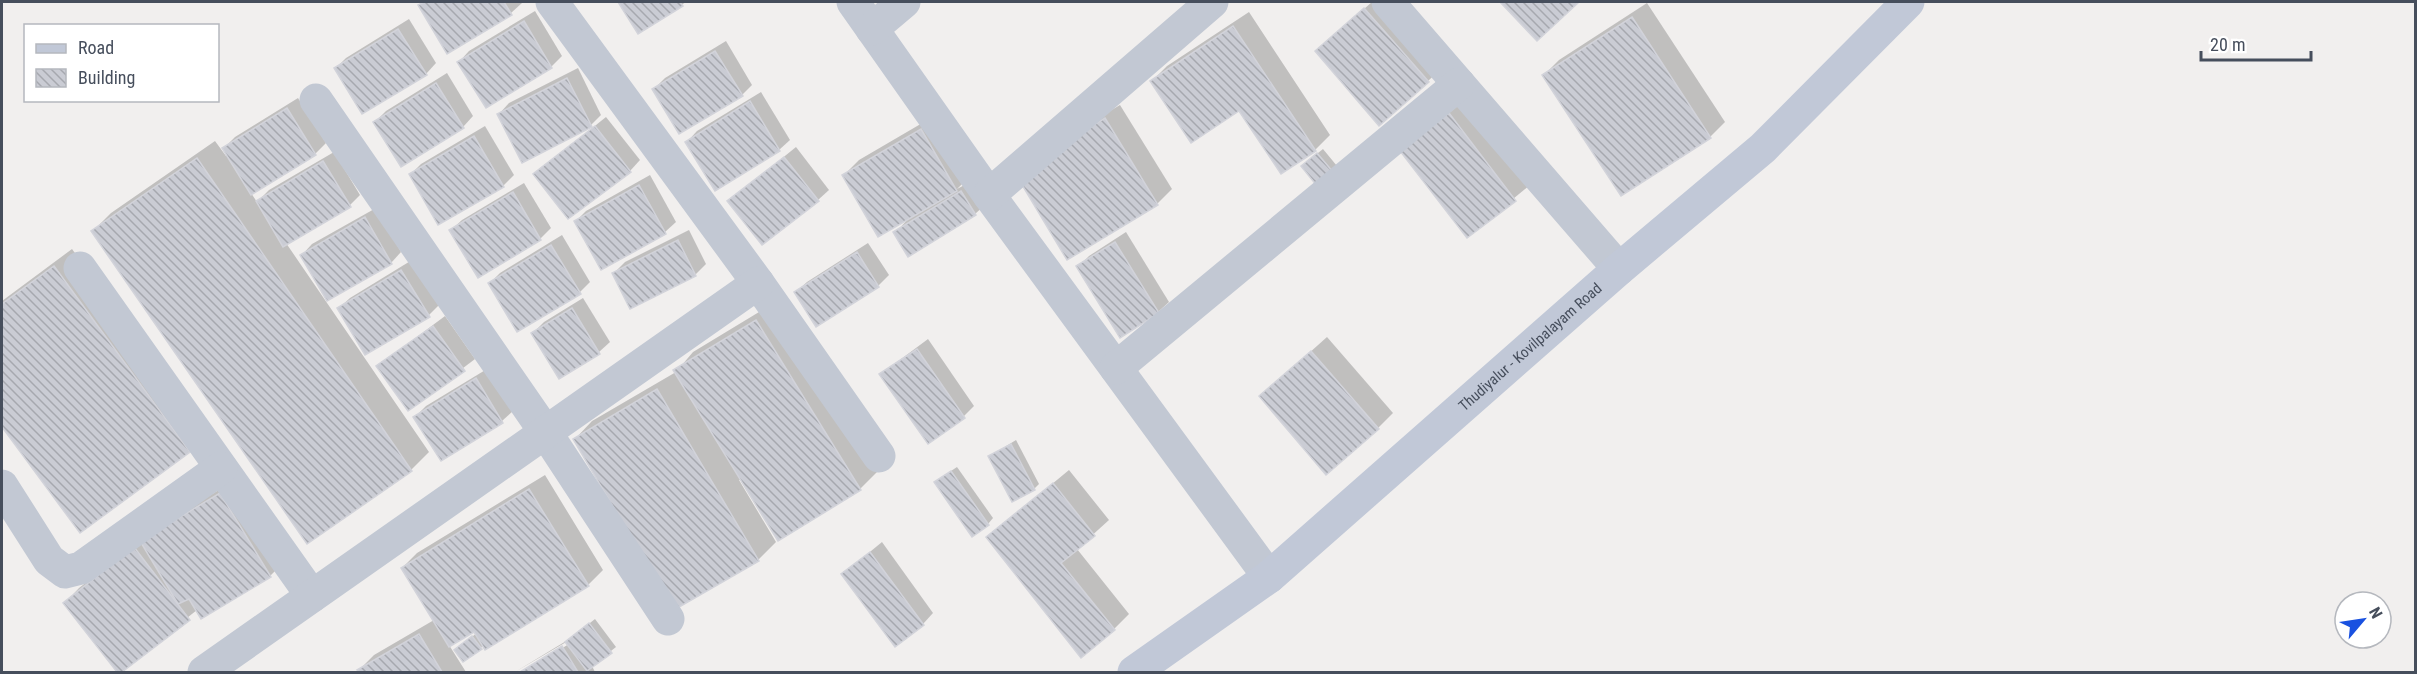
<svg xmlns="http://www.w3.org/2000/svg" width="2417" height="674" viewBox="0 0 2417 674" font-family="'Roboto Condensed',sans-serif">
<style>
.shadow{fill:#0003}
.building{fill:url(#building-back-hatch);stroke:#d2d3da;stroke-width:1.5}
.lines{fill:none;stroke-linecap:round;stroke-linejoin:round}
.minor{stroke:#c2c8d3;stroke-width:33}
.secondary{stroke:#c1c8d7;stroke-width:33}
.labels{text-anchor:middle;stroke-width:4.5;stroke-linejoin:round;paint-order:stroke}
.street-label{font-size:15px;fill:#464e5c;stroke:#fff}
</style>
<defs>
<pattern id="building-back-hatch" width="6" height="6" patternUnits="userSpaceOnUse" patternTransform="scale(1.5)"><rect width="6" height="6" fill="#caccd4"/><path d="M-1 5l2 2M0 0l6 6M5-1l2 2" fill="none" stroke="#a6a8af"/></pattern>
</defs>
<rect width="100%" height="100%" fill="#f1efee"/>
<g class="shadow">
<polygon points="423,2 521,2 522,3 511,13 447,51 420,5"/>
<polygon points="620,2 686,2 638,32"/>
<polygon points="1372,2 1443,67 1428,81 1332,37"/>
<polygon points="1502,2 1577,2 1537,39"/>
<polygon points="1647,3 1725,122 1710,137 1544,75 1559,60"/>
<polygon points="535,11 562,56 551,67 486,106 459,62 469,51"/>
<polygon points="1249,12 1330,135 1315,150 1240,109 1152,81 1167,66"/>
<polygon points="409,19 436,63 426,74 336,68 346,58"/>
<polygon points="726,41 752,85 742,95 654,89 665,78"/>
<polygon points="578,68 601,115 591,125 499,114 509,103"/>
<polygon points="447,73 473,116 463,127 375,122 386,111"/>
<polygon points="761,92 790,140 779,150 687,142 697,131"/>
<polygon points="298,98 326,143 315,154 251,193 257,202 269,190 334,152 360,195 350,205 286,243 429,452 411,470 93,231 111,213 215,141 226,156 228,155 224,148 235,137"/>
<polygon points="1465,100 1530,185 1468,236 1402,151"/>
<polygon points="1120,105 1172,189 1157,204 1031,158"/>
<polygon points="936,115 971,175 957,189 972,181 986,204 975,214 895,233 910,217 844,175 859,160"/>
<polygon points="606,117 640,160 630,171 535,174"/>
<polygon points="485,126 514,175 503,186 410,175 421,164"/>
<polygon points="796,147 829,190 818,200 729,201"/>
<polygon points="1323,149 1337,166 1332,171 1308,161"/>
<polygon points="650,175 676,222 665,232 601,268 576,221 586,211"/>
<polygon points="524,183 551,228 540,239 451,230 462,220"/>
<polygon points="376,208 401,252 391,263 302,255 312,244"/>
<polygon points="689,230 706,264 695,275 614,273 625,262"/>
<polygon points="1126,232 1169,302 1158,312 1078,267 1089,256"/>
<polygon points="562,235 590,282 580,292 490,283 500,273"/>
<polygon points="868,243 889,275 878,286 796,292 807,282"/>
<polygon points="72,249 207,433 189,451 80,531 2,424 2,301"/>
<polygon points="412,260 439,305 429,315 339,308 350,298"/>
<polygon points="583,298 610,342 599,352 533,333 544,322"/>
<polygon points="774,303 878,471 860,489 739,480 776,542 758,560 575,439 592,421 676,372 693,352"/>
<polygon points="445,316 475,359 409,409 378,366"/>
<polygon points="1327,337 1393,413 1378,428 1261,396"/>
<polygon points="928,339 974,406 964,416 881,374"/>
<polygon points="487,369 513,411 502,421 441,459 415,417 426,406"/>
<polygon points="1016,440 1039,484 1034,489 990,456"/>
<polygon points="957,467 993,518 988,524 942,477"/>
<polygon points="1069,470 1109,520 1077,549 1129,614 1114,629 988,537"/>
<polygon points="545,475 603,570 588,585 486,647 484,645 464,660 461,645 477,633 475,630 449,645 466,672 361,672 359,670 374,655 434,620 402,568 417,553"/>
<polygon points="236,479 285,561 270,576 197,610 119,672 65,603 79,588 149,534"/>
<polygon points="882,542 933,613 923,624 843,574"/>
<polygon points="595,619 616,647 592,666 595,672 523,672 569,644 568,641 515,672 571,638"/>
</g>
<g class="building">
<polygon points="424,2 504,2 512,15 447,54 418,5"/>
<polygon points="618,2 680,2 683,6 638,34"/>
<polygon points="1500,2 1579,2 1537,41"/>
<polygon points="1364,8 1429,82 1379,126 1315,51"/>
<polygon points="1632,17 1711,138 1621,196 1542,75"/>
<polygon points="524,21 552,68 486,108 457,62"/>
<polygon points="1233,26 1316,151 1281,174 1239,111 1191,143 1150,81"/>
<polygon points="398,29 427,75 362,114 334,68"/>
<polygon points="715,51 743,96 679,134 652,89"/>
<polygon points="567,78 592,127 522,163 497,114"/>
<polygon points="436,83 464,128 401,167 373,122"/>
<polygon points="750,101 780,151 715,191 685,142"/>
<polygon points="287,108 316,155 251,195 222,148"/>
<polygon points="1449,113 1516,201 1467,238 1400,151"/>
<polygon points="1105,118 1158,205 1067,260 1015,173"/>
<polygon points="595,126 631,172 568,219 533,174"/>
<polygon points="921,129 957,191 878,237 842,175"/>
<polygon points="474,136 504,187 438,225 409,174"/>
<polygon points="1317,153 1333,172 1317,186 1301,166"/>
<polygon points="784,157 819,201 762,245 727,201"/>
<polygon points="197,158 412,471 307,544 91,231"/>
<polygon points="323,161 351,207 283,247 256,201"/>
<polygon points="639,185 666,234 601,270 574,221"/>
<polygon points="961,191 976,215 908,257 893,232"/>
<polygon points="513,192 541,240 478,278 449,230"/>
<polygon points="365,217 392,264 327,301 300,255"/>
<polygon points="678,240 696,276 630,309 612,273"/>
<polygon points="1115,242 1159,313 1120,338 1076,266"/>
<polygon points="551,245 581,294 517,332 488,283"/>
<polygon points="857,252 879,287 816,327 794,292"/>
<polygon points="54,266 190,452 80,533 2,427 2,304"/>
<polygon points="401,270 430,317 365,355 337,308"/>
<polygon points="572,308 600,354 559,379 531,333"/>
<polygon points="756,320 861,490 778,541 673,370"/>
<polygon points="433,326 465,371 408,411 376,366"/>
<polygon points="917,349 965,418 928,444 879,374"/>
<polygon points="1311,351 1379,429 1326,475 1259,396"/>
<polygon points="476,378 503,423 441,461 413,417"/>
<polygon points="657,389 759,561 674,610 573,439"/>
<polygon points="1011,444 1035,490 1012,502 988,456"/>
<polygon points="951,471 989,525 972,537 934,482"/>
<polygon points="1053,483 1095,536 1061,563 1115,630 1081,658 986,537"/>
<polygon points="529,489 589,586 485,650 474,632 449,647 401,568"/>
<polygon points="220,493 271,577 201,619 189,599 178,604 140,541"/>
<polygon points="134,547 190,620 122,672 117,672 63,603"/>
<polygon points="870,552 924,625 895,647 841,574"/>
<polygon points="589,623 612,653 587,671 565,642"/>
<polygon points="419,634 442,672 359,672 357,670"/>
<polygon points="472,636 482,649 463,662 454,650"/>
<polygon points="562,646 578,672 520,672"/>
</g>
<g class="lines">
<g class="minor">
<polyline points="552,2 758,283 879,456"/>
<polyline points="853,2 989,195 1269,577"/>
<polyline points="1388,2 1619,269"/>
<polyline points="872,29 904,2"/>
<polyline points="316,100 546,433 668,619"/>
<polyline points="989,195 1212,2"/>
<polyline points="80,268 312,596"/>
<polyline points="1116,368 1459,84"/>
<polyline points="2,486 49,560 65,572 81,568 221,468"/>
<polyline points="204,672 758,283"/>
</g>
<path class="secondary" id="s1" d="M1134 672 1269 577 1619 269 1763 148 1908 2"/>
</g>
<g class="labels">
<g class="street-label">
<text dy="5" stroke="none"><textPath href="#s1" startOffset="513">Thudiyalur - Kovilpalayam Road</textPath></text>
</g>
</g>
<rect width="2417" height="674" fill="none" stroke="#464e5c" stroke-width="6"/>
<rect x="24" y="24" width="195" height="78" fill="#ffffff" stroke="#b5b8be" stroke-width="1.5"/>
<rect x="36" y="44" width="30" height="9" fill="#c1c8d7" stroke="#b5b8be" stroke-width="1.5"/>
<text x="78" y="54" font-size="18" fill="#464e5c">Road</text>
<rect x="36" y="69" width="30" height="18" fill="url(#building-back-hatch)" stroke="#b5b8be" stroke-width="1.5"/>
<text x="78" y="84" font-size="18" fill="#464e5c">Building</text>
<g transform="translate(2363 620) rotate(61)"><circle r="28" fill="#ffffff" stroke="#b5b8be" stroke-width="1.5"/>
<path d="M0-4.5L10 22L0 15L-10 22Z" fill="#1951e0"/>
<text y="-9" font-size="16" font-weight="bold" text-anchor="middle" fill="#464e5c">N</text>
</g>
<path d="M2201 51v9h110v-9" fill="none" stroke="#464e5c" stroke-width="3"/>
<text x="2210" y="51" font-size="18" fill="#464e5c" stroke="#ffffff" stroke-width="4.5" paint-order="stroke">20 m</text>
</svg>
